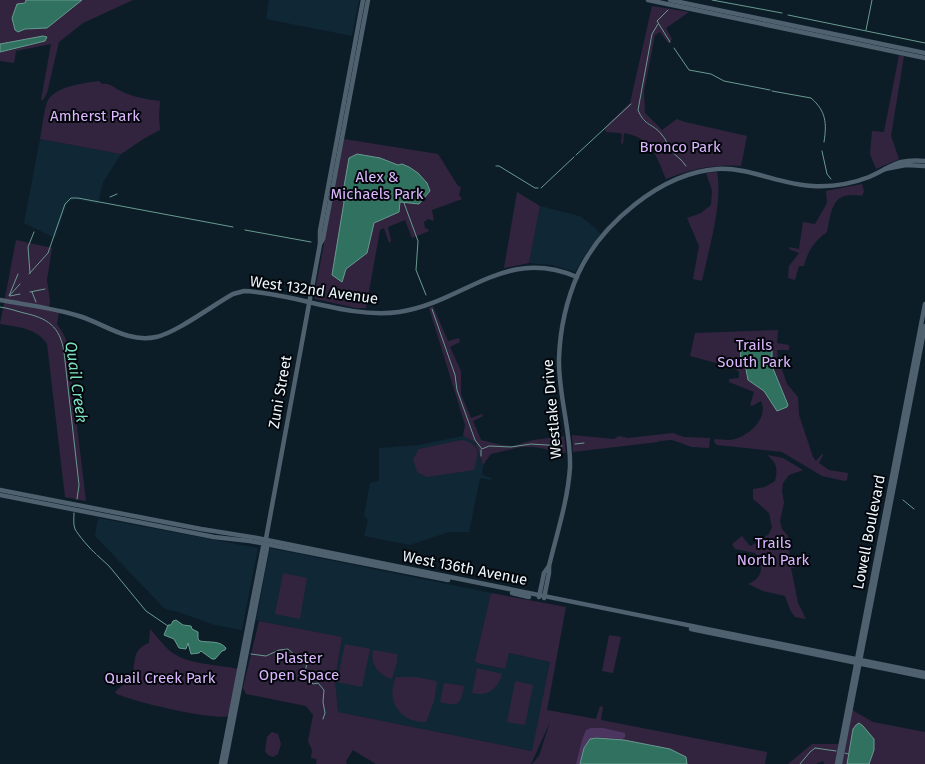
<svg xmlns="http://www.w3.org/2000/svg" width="925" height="764" viewBox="0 0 925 764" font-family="'Fira Sans',sans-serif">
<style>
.built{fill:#102736}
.green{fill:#32243f}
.forest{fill:#4c3660}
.water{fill:#30725f;stroke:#689a8f}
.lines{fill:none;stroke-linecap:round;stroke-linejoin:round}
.stream{stroke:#689a8f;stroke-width:1}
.secondary{stroke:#4f616e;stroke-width:4.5}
.labels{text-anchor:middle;stroke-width:4;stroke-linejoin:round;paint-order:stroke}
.park-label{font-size:15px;fill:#dcb7ff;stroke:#03070b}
.street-label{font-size:15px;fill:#ecf7fe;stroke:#03070b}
.water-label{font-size:16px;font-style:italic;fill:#7cdfbf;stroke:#03070b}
</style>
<rect width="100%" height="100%" fill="#0d1d28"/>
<g class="built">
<polygon points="269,0 359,0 352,36 266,19"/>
<polygon points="40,139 121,154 103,182 98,204 75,199 70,201 66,206 55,238 24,223"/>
<polygon points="540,206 579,216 588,222 601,234 586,253 575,272 553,265 529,263"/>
<polygon points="463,436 475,442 483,465 482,475 492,478 491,480 480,478 469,532 449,532 410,545 364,536 368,520 364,516 370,483 379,481 379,448 419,445"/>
<polygon points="98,518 258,548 242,630 215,625 178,612 165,609 95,536"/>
<polygon points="270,548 491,593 475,661 477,663 505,669 508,653 550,662 533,751 338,712 335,680 342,638 256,620"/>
</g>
<g class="green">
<polygon points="0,0 133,0 83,23 59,42 47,93 43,100 41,100 51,44 16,51 14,63 0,61"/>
<path d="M652 6 689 12 666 28 672 39 669 44 660 32 655 35 644 91 645 113 662 130 677 119 685 122 747 136 741 166C714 164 691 169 666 179 656 155 652 138 624 133L623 144 621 143 622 135 620 133 606 132 604 128 630 103Z"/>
<polygon points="899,55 904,56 891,136 899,159 876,169 870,154 872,131 884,132"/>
<path d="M99 81 102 84C109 83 112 86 117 89 131 97 145 99 160 101L159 117 160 130 145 138 121 154 40 139C42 129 44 108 48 100 57 86 85 83 99 81Z"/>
<polygon points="344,139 438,154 458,186 461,187 459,195 462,199 432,210 434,221 428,219 424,222 425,228 428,229 429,231 412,238 405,220 388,227 391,241 389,243 384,228 380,230 366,308 356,308 315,299 314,296"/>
<path d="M717 172C723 203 709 248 702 281L693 279 699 246 687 218 701 213 711 205 712 190 706 173Z"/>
<path d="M862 184 864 191 862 196C832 191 832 208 827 232 814 242 808 250 804 266H799L795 280 788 278 789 266 799 253 789 249V247L799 249 803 222 815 224 827 203 826 191Z"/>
<polygon points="517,192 540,206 529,263 504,268"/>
<path d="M16 240 52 248 47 280 50 301 49 309 59 312 57 324 63 333 67 342 86 501 65 497 47 344C37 328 18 327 0 324Z"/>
<polygon points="433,306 448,341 459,338 460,342 450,347 461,371 461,394 471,418 482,414 483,416 473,421 481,440 502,445 513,446 533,440 564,436 566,453 534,447 521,447 491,454 483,465 475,442 463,436 465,425 429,308"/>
<path d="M778 330 777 343 789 345V350H777L778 358 787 384 798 397 799 415 813 457 816 461 822 454 823 455 819 463 829 470 848 473 847 480 845 481 822 476 782 452 717 445 714 442 715 439C721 439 729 441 735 439 750 435 769 417 761 401L752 406 750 405 754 392 729 382V379L739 378V372L735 368 690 356 695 333Z"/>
<polygon points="673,433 684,437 710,438 709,448 692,447 672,440 659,441 658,442 573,452 572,435 614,439 619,436 628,438"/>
<path d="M462 440C482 444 478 456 474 470L427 477 417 472 413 459 419 449Z"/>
<path d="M767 455 783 458 803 470 789 475 783 483 782 491 784 503 780 521 782 529 788 536 790 561 801 560 802 566 791 568 798 603 806 619 795 617 790 610 785 596 763 591 748 584C765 577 763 566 755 553L735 549 732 544 742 536 749 545 751 546 769 534 772 527 769 513 753 499V489L765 487 775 481C778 468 777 463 767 455Z"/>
<polygon points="283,573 307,578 300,619 275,614"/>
<polygon points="491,593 566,607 547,710 596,719 600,706 603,707 601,720 767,752 765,764 532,764 539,756 550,722 531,764 376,764 353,750 346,761 347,764 316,764 317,759 311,758 312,750 308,741 313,715 306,706 246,694 243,688 259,621 342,637 335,680 338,712 532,751 550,662 509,653 505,669 477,663 475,661"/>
<path d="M150 629C158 637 166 650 176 655 190 664 220 665 238 669L229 716C215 721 130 701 115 693 118 687 125 685 129 680 139 666 128 651 149 643Z"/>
<polygon points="609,635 621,637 613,673 602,671"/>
<polygon points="345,644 370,649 362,687 337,682"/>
<path d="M373 650 397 654V662L392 679C378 675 370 664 373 650Z"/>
<path d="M477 668 502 674C498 689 487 697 472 693Z"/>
<path d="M396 677H417L436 681 437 683 434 701 426 722C400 723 385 700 396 677Z"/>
<polygon points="515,681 533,685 525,725 507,722"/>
<path d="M445 683 464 686C460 705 459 707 440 702L444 684Z"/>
<polygon points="852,710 873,722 925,732 925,764 842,764"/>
<polygon points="272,732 278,734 281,744 278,754 273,757 268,755 265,751 267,737"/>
<polygon points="812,744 839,744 835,764 824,764 823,761 816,764 788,764"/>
</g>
<polygon class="forest" points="591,728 603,728 625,733 625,737 622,739 595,737 590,739 584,747 580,764 576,764 582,740 586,730"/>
<g class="water">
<polygon points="26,0 82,0 47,28 25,29 18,32 15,30 12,18 17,4 25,3"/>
<polygon points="43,36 47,37 45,41 0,52 0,44"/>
<polygon points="357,154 380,158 398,165 402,164 409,167 418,173 427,183 430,191 419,204 400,202 399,212 374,223 367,253 346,269 342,282 332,275 344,202 342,198 349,158"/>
<polygon points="762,347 772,348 772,366 788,405 787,407 777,411 764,391 748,380 746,369 740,363 741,350"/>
<path d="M176 620 183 625 191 626 192 629 198 632V639L200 641C210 643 219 640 226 648L225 650 222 651 215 659H212L201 651 199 653 191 654 188 643 186 649 179 648 174 639 164 635 168 625H171L173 621Z"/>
<polygon points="859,723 863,726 874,739 874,750 869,764 847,764 853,729 856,725"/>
<polygon points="596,738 624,740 670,749 686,757 687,764 580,764 584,748 590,739"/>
</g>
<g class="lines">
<g class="stream">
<polyline points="712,0 782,13"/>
<polyline points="668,10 657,21 670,42"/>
<polyline points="788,15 925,43"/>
<path d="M658 24 652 34 638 110C645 127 653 123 662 135 666 139 667 144 670 149 674 155 682 159 686 166"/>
<polyline points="866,30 872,0"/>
<polyline points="674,48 689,70 711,74 724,81 770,90"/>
<path d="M772 91 811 98C826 111 827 123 824 142"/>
<polyline points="822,151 827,174 831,179"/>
<polyline points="576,155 631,104"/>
<polyline points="496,166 499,166 535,188 538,188"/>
<polyline points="541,188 574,157"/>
<polyline points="110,197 117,194"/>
<polyline points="404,203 418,241 416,270 426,295"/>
<polyline points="245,230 311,242"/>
<polyline points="30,273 28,247 34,232"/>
<polyline points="18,274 9,296 20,284"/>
<polyline points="29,274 48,253 65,204 71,198 78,198 233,227"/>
<polyline points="30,292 45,289"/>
<polyline points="32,292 36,302"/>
<polyline points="10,296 20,294"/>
<path d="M0 307C8 308 16 311 24 313 47 318 60 326 64 352L79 485 77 499"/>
<polyline points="432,309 455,375 457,390 475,440 482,449 489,446 511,447 531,444 562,446"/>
<polyline points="575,444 584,443"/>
<polyline points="481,456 481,450"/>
<polyline points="903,500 914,509"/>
<path d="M74 513C74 518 73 524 75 529 78 535 91 550 96 554"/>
<polyline points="97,555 109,566 146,611 168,626"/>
<polyline points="251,654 266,656 279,650 288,649 298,658 306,659 307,661 305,675 313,684 318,683 324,690 323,702 325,713 323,719"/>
<polyline points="845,753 848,754"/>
<polyline points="800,764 810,752 815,748 836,751"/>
</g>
<g class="secondary">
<polyline points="648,0 925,58"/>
<polyline points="670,0 925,53"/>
<polyline points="885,169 906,165 925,166"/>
<polyline points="320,244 320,231 363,0"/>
<path d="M0 300C26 305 54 308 79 316 105 324 127 343 156 337 176 333 213 305 233 294L244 291C295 293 347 319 399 312 466 302 504 246 577 277"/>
<polyline points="0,490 201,529 257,538 925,673"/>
<polyline points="0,495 214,537 250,541 448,580"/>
<polyline points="512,593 529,597"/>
<path d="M539 597 544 573 549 566C557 533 568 500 570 467 571 430 558 394 559 358 560 330 567 299 578 274 601 224 661 173 717 169 750 167 780 185 813 186 832 187 851 184 869 177 892 167 897 158 925 161"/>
<polyline points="544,598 549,573 549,566"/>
<polyline points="691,629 925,677"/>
<polyline points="221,764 263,547 265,544"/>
<polyline points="225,764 267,548 265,544 320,244 323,239 368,0"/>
<polyline points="837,764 925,304"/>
<polyline points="840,764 925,326"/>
</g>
</g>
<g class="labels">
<g class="park-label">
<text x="95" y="121">Amherst Park</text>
<text x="680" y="152">Bronco Park</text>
<text x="377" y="182">Alex &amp;<tspan x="377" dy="17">Michaels Park</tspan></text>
<text x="754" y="350">Trails<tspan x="754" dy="17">South Park</tspan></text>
<text x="773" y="548">Trails<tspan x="773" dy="17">North Park</tspan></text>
<text x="299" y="663">Plaster<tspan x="299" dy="17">Open Space</tspan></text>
<text x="160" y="683">Quail Creek Park</text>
</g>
<g class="street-label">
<text transform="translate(314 290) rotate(8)" y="5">West 132nd Avenue</text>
<text transform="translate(280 392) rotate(-80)" y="5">Zuni Street</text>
<text transform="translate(552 409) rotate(-95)" y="5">Westlake Drive</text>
<text transform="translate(869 532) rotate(-79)" y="5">Lowell Boulevard</text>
<text transform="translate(465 568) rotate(11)" y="5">West 136th Avenue</text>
</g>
<g class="water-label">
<text transform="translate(77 382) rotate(82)" y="6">Quail Creek</text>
</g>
</g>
</svg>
